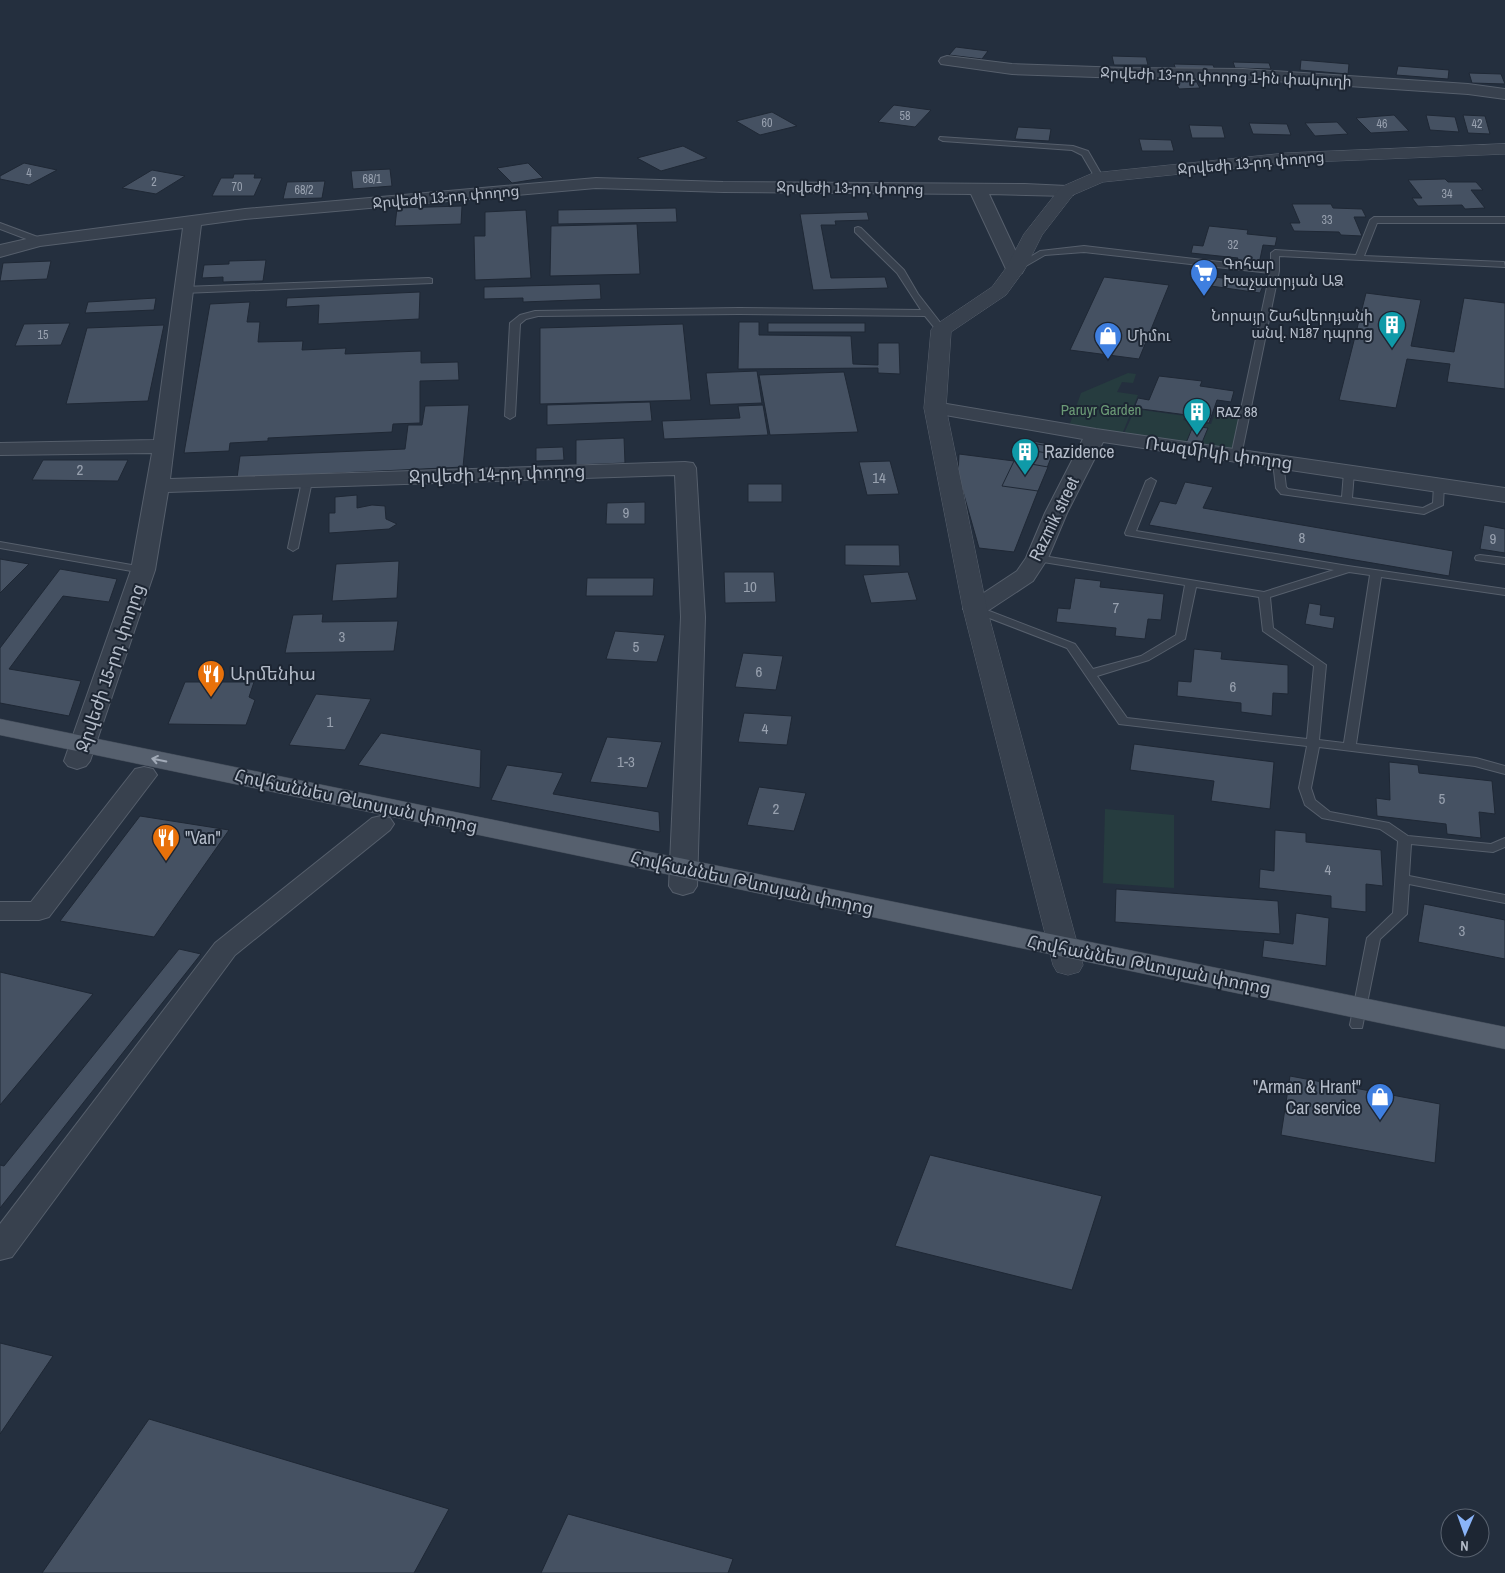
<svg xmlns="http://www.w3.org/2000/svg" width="1505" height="1573" viewBox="0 0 1505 1573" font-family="'Archivo Narrow','Noto Sans Armenian',sans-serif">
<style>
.green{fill:#263c3f}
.building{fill:#455162;stroke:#1f2835}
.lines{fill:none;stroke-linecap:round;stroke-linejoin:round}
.service-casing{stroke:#565f6c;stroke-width:2}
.minor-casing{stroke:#565f6c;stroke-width:2}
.tertiary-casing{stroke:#565f6c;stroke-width:1}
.primary-casing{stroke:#414a57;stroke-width:1}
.service{fill:#38414e;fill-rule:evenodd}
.minor{fill:#38414e;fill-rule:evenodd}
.tertiary{fill:#38414e;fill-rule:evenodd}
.primary{fill:#56606e;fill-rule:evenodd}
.oneway{stroke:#a1aab7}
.labels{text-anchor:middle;stroke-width:4;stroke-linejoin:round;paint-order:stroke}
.far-number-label{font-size:12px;fill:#98a1af}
.far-street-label{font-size:15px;fill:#b4bcc9;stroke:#1d2633}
.far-poi-label{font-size:15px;fill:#b4bcc9;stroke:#1d2633;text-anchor:start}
.far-park-label{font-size:15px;fill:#6b9a76;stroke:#1d2633}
.number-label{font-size:15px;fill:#98a1af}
.poi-label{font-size:18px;fill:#b4bcc9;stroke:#1d2633;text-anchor:start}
.street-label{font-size:18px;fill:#b4bcc9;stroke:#1d2633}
</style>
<rect width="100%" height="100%" fill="#242f3e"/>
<g class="green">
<polygon points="1128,373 1136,374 1133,383 1122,382 1117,392 1138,395 1121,437 1068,429 1081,393"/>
<polygon points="1218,405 1243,409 1233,454 1122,438 1135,409 1185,416 1183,420 1211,424"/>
<polygon points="1105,809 1174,815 1174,888 1103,883"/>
</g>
<g class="building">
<polygon points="956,47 988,51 982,59 949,55"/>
<polygon points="1112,56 1146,57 1148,65 1114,65"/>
<polygon points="1301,60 1349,64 1348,74 1300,70"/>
<polygon points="1233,62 1269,63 1271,69 1235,68"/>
<polygon points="1174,64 1213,65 1215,70 1176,70"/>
<polygon points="1398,66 1449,70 1448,79 1396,75"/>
<polygon points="1469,73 1501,74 1505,84 1472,83"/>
<polygon points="1175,81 1196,81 1200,88 1179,89"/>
<polygon points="894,105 931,110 915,127 878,122"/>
<polygon points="772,112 797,126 760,135 736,121"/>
<polygon points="1394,115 1409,131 1371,133 1356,118"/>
<polygon points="1426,115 1455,117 1459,132 1430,130"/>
<polygon points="1463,115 1485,116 1490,134 1468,133"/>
<polygon points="1337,122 1348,134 1315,136 1305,123"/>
<polygon points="1249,123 1287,124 1291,135 1253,134"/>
<polygon points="1189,125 1222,126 1225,138 1192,138"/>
<polygon points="1018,127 1051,129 1049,141 1015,139"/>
<polygon points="1139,139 1171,140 1174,151 1142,151"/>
<polygon points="683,146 707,158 661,171 637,158"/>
<polygon points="24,163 57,170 29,185 0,179 0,176"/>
<polygon points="528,163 543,178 512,183 497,168"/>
<polygon points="390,169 392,186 353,189 351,171"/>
<polygon points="152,170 185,176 156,194 122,188"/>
<polygon points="234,174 255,174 254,178 262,178 254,196 212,196 221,178 233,178"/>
<polygon points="1445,179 1448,182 1476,182 1483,190 1471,190 1485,208 1465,209 1462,205 1418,206 1412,198 1422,198 1408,180"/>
<polygon points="325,181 322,198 283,199 287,182"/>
<polygon points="1292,204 1331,204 1333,208 1362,209 1366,217 1354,217 1362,236 1341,235 1339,232 1294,231 1290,223 1300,223"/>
<polygon points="462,206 461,224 395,226 397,208"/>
<polygon points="676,208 677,222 558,224 558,210"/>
<polygon points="526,210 531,278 475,280 474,236 485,236 485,212"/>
<polygon points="867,212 869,220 835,221 836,225 821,225 831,278 885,277 888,288 813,290 800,214"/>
<polygon points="637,224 640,274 550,276 551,226"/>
<polygon points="1209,226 1248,230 1247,234 1277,237 1275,246 1263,245 1259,264 1237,261 1238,258 1191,253 1193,245 1203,246"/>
<polygon points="266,260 263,281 223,282 223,277 202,278 204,265 229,264 229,261"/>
<polygon points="51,261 47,279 0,281 3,263"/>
<polygon points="1104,277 1169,285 1139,359 1070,350"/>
<polygon points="1215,277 1242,281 1243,278 1265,281 1260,293 1211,286"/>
<polygon points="600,284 601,299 523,302 523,298 484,299 484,287"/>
<polygon points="420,292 419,319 318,324 319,305 286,307 287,298"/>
<polygon points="1366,293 1421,300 1411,346 1454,352 1464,298 1505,303 1505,389 1447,382 1450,364 1407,359 1396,408 1339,400"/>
<polygon points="156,298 154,310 85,313 88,302"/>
<polygon points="250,302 247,322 260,322 258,342 303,341 302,350 346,348 345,354 421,351 421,363 458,362 459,380 420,381 420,423 393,424 392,432 268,438 268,441 230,443 229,451 184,453 210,304"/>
<polygon points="739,322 759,322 759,335 851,336 853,364 878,365 878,343 899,343 900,374 878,373 878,368 738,369"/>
<polygon points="70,323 61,345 15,346 24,324"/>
<rect x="768" y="323" width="97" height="9"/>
<polygon points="683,324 691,400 540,404 540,328"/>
<polygon points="164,325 148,401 66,404 87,328"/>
<polygon points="757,371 762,403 710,405 706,373"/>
<polygon points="844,372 858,432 770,435 759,375"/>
<polygon points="1159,376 1202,381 1200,386 1234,391 1231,402 1217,400 1209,423 1185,420 1187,415 1134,408 1138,398 1149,400"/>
<polygon points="650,402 652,421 547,425 547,405"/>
<polygon points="469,405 463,467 237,478 240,456 405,449 408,425 422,425 425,406"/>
<polygon points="763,405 768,435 664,439 662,421 740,418 738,406"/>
<polygon points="1193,426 1208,428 1201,445 1186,443"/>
<polygon points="624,438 625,463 576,465 576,440"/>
<polygon points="1020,439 1056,445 1014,552 979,548 958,474 959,454 1014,461"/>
<polygon points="1019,441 1055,447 1053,454 1017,448"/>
<polygon points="563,447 564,460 536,461 536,448"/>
<polygon points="43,460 128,460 118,481 32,480"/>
<polygon points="890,461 899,494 867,495 859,462"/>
<polygon points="1014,461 1048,467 1038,491 1002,486"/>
<polygon points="1185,482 1213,487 1203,508 1453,551 1449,576 1149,525 1160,501 1176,504"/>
<rect x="748" y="484" width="34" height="18"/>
<polygon points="357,495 357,508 372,505 385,506 386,519 397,524 389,529 329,533 329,513 335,513 335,497"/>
<polygon points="645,502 645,524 606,524 607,503"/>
<polygon points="1484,525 1505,529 1505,553 1480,549"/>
<polygon points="845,545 899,545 900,566 845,565"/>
<polygon points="0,559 29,564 0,593"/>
<polygon points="399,561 397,598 332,601 336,564"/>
<polygon points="60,569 117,579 109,602 63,596 9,669 81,681 69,716 0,703 0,648"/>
<polygon points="724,572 774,572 776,602 725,603"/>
<polygon points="908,572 917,600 871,603 863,575"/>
<polygon points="587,578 654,578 653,596 586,596"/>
<polygon points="1075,578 1101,581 1100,587 1164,594 1161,620 1148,619 1145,639 1115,636 1116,628 1056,622 1058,608 1070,609"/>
<polygon points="1309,603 1321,605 1320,615 1335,617 1333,629 1305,624"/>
<polygon points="323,614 322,622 398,621 394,651 285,653 293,615"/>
<polygon points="615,631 665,635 657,662 606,659"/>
<polygon points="1194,649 1222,652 1221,659 1288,665 1288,694 1273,693 1272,716 1241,712 1241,703 1177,696 1178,681 1191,682"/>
<polygon points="743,653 783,656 776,690 735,687"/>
<polygon points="185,682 254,682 249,697 255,700 246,725 168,724"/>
<polygon points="316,694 371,699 345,750 289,745"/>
<polygon points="744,713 792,716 787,745 738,742"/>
<polygon points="381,733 481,750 480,788 358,765"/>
<polygon points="607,737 662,742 647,788 590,782"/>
<polygon points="1134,744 1274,762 1270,809 1211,801 1214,781 1130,770"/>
<polygon points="1389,762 1418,765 1419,773 1492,781 1495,814 1479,812 1481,838 1447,834 1446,824 1377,816 1376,798 1390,800"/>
<polygon points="507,765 563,773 553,794 659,812 660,832 491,800"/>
<polygon points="759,787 806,793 794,831 747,825"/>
<polygon points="140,816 229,830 154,937 60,921"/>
<polygon points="1275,830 1306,833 1306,842 1381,850 1383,886 1366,884 1366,912 1331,908 1331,896 1259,888 1260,869 1274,871"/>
<polygon points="1116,889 1278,901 1280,934 1115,922"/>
<polygon points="1424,904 1505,920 1505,959 1418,942"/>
<polygon points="1296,913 1329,918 1326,966 1262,957 1264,940 1293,944"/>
<polygon points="179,949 201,954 0,1208 0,1165 4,1166"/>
<polygon points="0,972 93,994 0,1105"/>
<polygon points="1290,1076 1440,1104 1435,1163 1281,1135"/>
<polygon points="930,1155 1102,1196 1072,1290 895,1246"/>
<polygon points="0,1343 53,1356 0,1434"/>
<polygon points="149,1419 449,1509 414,1573 42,1573"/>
<polygon points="568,1514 733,1559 728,1573 541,1573"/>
</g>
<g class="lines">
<defs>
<g id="service">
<polygon points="940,137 1073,146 1088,151 1103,177 1096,179 1082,155 1072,150 943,141 939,139"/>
<polygon points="1374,217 1505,217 1505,223 1377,223 1364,256 1504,262 1505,267 1279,256 1279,271 1241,456 1236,459 1231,456 1270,273 1084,252 1045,255 1019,270 1013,270 1012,268 1040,251 1084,246 1271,268 1271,253 1275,250 1356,255 1370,220"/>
<polygon points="0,223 43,239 44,241 37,243 0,229"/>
<polygon points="858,227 861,228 904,270 918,294 946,330 944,332 938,332 925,316 739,314 538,316 526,319 520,324 515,416 510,419 505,416 510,323 520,315 535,311 739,308 921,310 897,273 855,232 855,228"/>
<polygon points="429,278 432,279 432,283 183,293 178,290 183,287"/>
<polygon points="1278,459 1283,462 1286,487 1288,489 1342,497 1344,472 1349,469 1354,472 1352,498 1423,508 1433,503 1434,485 1439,482 1444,485 1443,505 1424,514 1281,494 1276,488 1273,462"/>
<polygon points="307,478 312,481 298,548 293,551 288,548 302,481"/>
<path d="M1151 478 1156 481 1136 531 1348 566 1505 589V595L1381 577 1356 744 1476 758 1505 766V774L1475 766 1319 747 1311 788 1315 800 1330 812 1389 823 1408 836 1491 844 1505 838V847L1493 852 1411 844 1409 876 1505 895V903L1409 884 1407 914 1380 939 1362 1028H1352L1350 1025 1367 938 1393 913 1398 841 1380 829 1322 818 1305 805 1299 788 1307 746 1119 724 1067 648 971 611 969 609 975 606 979 607 1075 644 1093 669 1141 656 1176 635 1185 585 1037 561 1032 558 1033 556 1037 555 1264 592 1334 570 1126 535 1125 533 1146 481ZM1349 572 1370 575 1344 743 1319 740 1326 665 1273 628 1270 597ZM1196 587 1259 597 1263 631 1314 666 1307 739 1127 718 1097 676 1149 660 1185 639Z"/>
<polygon points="0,542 143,567 148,570 143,573 0,548"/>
<polygon points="1480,555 1505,558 1505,564 1476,560 1475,558 1476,556"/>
</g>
<g id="minor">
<polygon points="947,56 1012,64 1125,68 1243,69 1468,84 1505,89 1505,99 1468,94 1243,79 1125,78 1012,74 941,64 939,61 941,58"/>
<polygon points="596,178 723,182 1025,184 1067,186 1073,187 1076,191 1073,195 1067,196 989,194 1024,269 1022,273 1015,275 1008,273 1006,269 971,194 723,192 596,188 245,219 201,225 170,479 685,462 693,463 696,468 705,617 697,886 693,892 683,895 673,892 669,886 681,617 675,475 168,492 155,570 90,761 86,766 77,769 68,766 64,761 131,570 152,453 0,455 0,443 154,440 183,228 40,246 0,257 0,245 40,236 245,209"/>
<polygon points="935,402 1096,429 1505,488 1505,502 1103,442 1067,513 1048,558 1033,581 983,614 975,616 967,614 963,609 967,604 1017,571 1026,558 1045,513 1083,439 928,412 925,408 928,404"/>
<polygon points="144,767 153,769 157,775 49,917 39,920 0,920 0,902 31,902 135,769"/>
<polygon points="381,816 390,818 394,824 390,830 235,955 12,1257 0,1260 0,1224 215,943 372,818"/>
</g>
<polygon id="tertiary" points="1505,144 1505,154 1286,163 1103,182 1073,195 1042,235 1025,269 1006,295 951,332 946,408 987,609 1083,965 1079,972 1068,975 1057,972 1053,965 963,609 924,408 931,330 934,326 992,287 1006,268 1024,234 1061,187 1093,173 1286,153"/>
<polygon id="primary" points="0,719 1505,1027 1505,1049 0,735"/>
</defs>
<use href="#service" class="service-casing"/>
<use href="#minor" class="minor-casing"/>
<use href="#tertiary" class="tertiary-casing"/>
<use href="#primary" class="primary-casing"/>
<use href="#service" class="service"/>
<use href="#minor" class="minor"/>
<use href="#tertiary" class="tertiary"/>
<use href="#primary" class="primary"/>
</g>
<defs><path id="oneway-shaft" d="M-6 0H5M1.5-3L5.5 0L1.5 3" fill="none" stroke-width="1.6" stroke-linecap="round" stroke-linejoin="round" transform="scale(1.25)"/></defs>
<use class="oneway" href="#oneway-shaft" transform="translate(159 760) rotate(-168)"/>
<defs>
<symbol id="supermarket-pin" viewBox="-11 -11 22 30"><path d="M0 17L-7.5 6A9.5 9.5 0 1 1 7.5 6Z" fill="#3f7fe0" stroke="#1d2633"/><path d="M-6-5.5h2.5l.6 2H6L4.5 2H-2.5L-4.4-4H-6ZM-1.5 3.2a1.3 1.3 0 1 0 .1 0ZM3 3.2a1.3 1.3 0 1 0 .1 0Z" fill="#fff"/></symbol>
<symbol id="building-pin" viewBox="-11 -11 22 30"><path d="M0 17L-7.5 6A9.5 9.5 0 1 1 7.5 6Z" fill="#0f9aa8" stroke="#1d2633"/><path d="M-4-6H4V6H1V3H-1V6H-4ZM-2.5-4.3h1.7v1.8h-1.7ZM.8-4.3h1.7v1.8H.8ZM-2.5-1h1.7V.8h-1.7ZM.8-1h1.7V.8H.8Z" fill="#fff"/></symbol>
<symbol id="shop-pin" viewBox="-11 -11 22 30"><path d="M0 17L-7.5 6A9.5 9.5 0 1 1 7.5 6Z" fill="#3f7fe0" stroke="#1d2633"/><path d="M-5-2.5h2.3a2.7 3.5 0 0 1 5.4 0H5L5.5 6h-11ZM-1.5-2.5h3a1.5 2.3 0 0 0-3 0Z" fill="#fff"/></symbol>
<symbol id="restaurant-pin" viewBox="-11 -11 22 30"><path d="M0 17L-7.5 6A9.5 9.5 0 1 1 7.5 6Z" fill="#e8710a" stroke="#1d2633"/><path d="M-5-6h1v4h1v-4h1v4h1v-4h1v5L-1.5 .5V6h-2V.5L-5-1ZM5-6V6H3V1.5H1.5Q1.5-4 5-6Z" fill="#fff"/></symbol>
</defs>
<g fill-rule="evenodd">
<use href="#supermarket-pin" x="1188" y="257" width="32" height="43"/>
<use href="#building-pin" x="1376" y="309" width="32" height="43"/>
<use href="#shop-pin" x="1092" y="320" width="32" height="43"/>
<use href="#building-pin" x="1181" y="396" width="32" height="43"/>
<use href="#building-pin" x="1009" y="436" width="32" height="43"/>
<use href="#restaurant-pin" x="195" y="658" width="32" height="43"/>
<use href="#restaurant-pin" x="150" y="822" width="32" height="43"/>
<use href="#shop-pin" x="1364" y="1081" width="32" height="43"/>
</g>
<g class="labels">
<g class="far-number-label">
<text x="905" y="120">58</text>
<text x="767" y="127">60</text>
<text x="1382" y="128">46</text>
<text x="1477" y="128">42</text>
<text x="29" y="177">4</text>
<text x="372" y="183">68/1</text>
<text x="154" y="186">2</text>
<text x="237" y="191">70</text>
<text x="304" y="194">68/2</text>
<text x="1447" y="198">34</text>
<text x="1327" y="224">33</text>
<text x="1233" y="249">32</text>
<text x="43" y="339">15</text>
</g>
<g class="far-street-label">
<text transform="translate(1226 77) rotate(2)" y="5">Ջրվեժի 13-րդ փողոց 1-ին փակուղի</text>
<text transform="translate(1251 163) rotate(-5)" y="5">Ջրվեժի 13-րդ փողոց</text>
<text transform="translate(850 188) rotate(1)" y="5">Ջրվեժի 13-րդ փողոց</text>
<text transform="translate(446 197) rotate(-5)" y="5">Ջրվեժի 13-րդ փողոց</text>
</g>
<g class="far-poi-label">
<text x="1223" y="269">Գոհար<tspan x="1223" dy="17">Խաչատրյան ԱՁ</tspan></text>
<text x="1373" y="321" text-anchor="end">Նորայր Շահվերդյանի<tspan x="1373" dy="17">անվ. N187 դպրոց</tspan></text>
<text x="1127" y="341">Միմու</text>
<text x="1216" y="417">RAZ 88</text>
</g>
<g class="far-park-label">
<text x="1101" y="415">Paruyr Garden</text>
</g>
<g class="number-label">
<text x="80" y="475">2</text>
<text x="879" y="483">14</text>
<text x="626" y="518">9</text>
<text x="1302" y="543">8</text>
<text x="1493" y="544">9</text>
<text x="750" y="592">10</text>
<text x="1116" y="613">7</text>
<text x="342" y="642">3</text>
<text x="636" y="652">5</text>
<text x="759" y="677">6</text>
<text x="1233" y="692">6</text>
<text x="330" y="727">1</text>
<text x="765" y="734">4</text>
<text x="626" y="767">1-3</text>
<text x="1442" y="804">5</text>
<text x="776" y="814">2</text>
<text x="1328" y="875">4</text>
<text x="1462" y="936">3</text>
</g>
<g class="poi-label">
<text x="1044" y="458">Razidence</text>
<text x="230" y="680">Արմենիա</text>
<text x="185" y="844">"Van"</text>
<text x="1361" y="1093" text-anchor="end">"Arman &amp; Hrant"<tspan x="1361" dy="21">Car service</tspan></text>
</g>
<g class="street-label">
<text transform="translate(1219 453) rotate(8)" y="6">Ռազմիկի փողոց</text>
<text transform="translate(497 474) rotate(-2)" y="6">Ջրվեժի 14-րդ փողոց</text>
<text transform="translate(1054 519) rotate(-64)" y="6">Razmik street</text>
<text transform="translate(110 668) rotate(-71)" y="6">Ջրվեժի 15-րդ փողոց</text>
<text transform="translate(356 801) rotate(12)" y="6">Հովհաննես Թևոսյան փողոց</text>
<text transform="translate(752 883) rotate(12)" y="6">Հովհաննես Թևոսյան փողոց</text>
<text transform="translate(1149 965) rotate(11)" y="6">Հովհաննես Թևոսյան փողոց</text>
</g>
</g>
<g transform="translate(1465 1533) rotate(182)"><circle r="24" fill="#1d2633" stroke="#59626f"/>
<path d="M0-4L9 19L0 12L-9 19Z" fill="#8ab4f8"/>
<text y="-8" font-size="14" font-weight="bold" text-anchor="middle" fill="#b4bcc9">N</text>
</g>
</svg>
